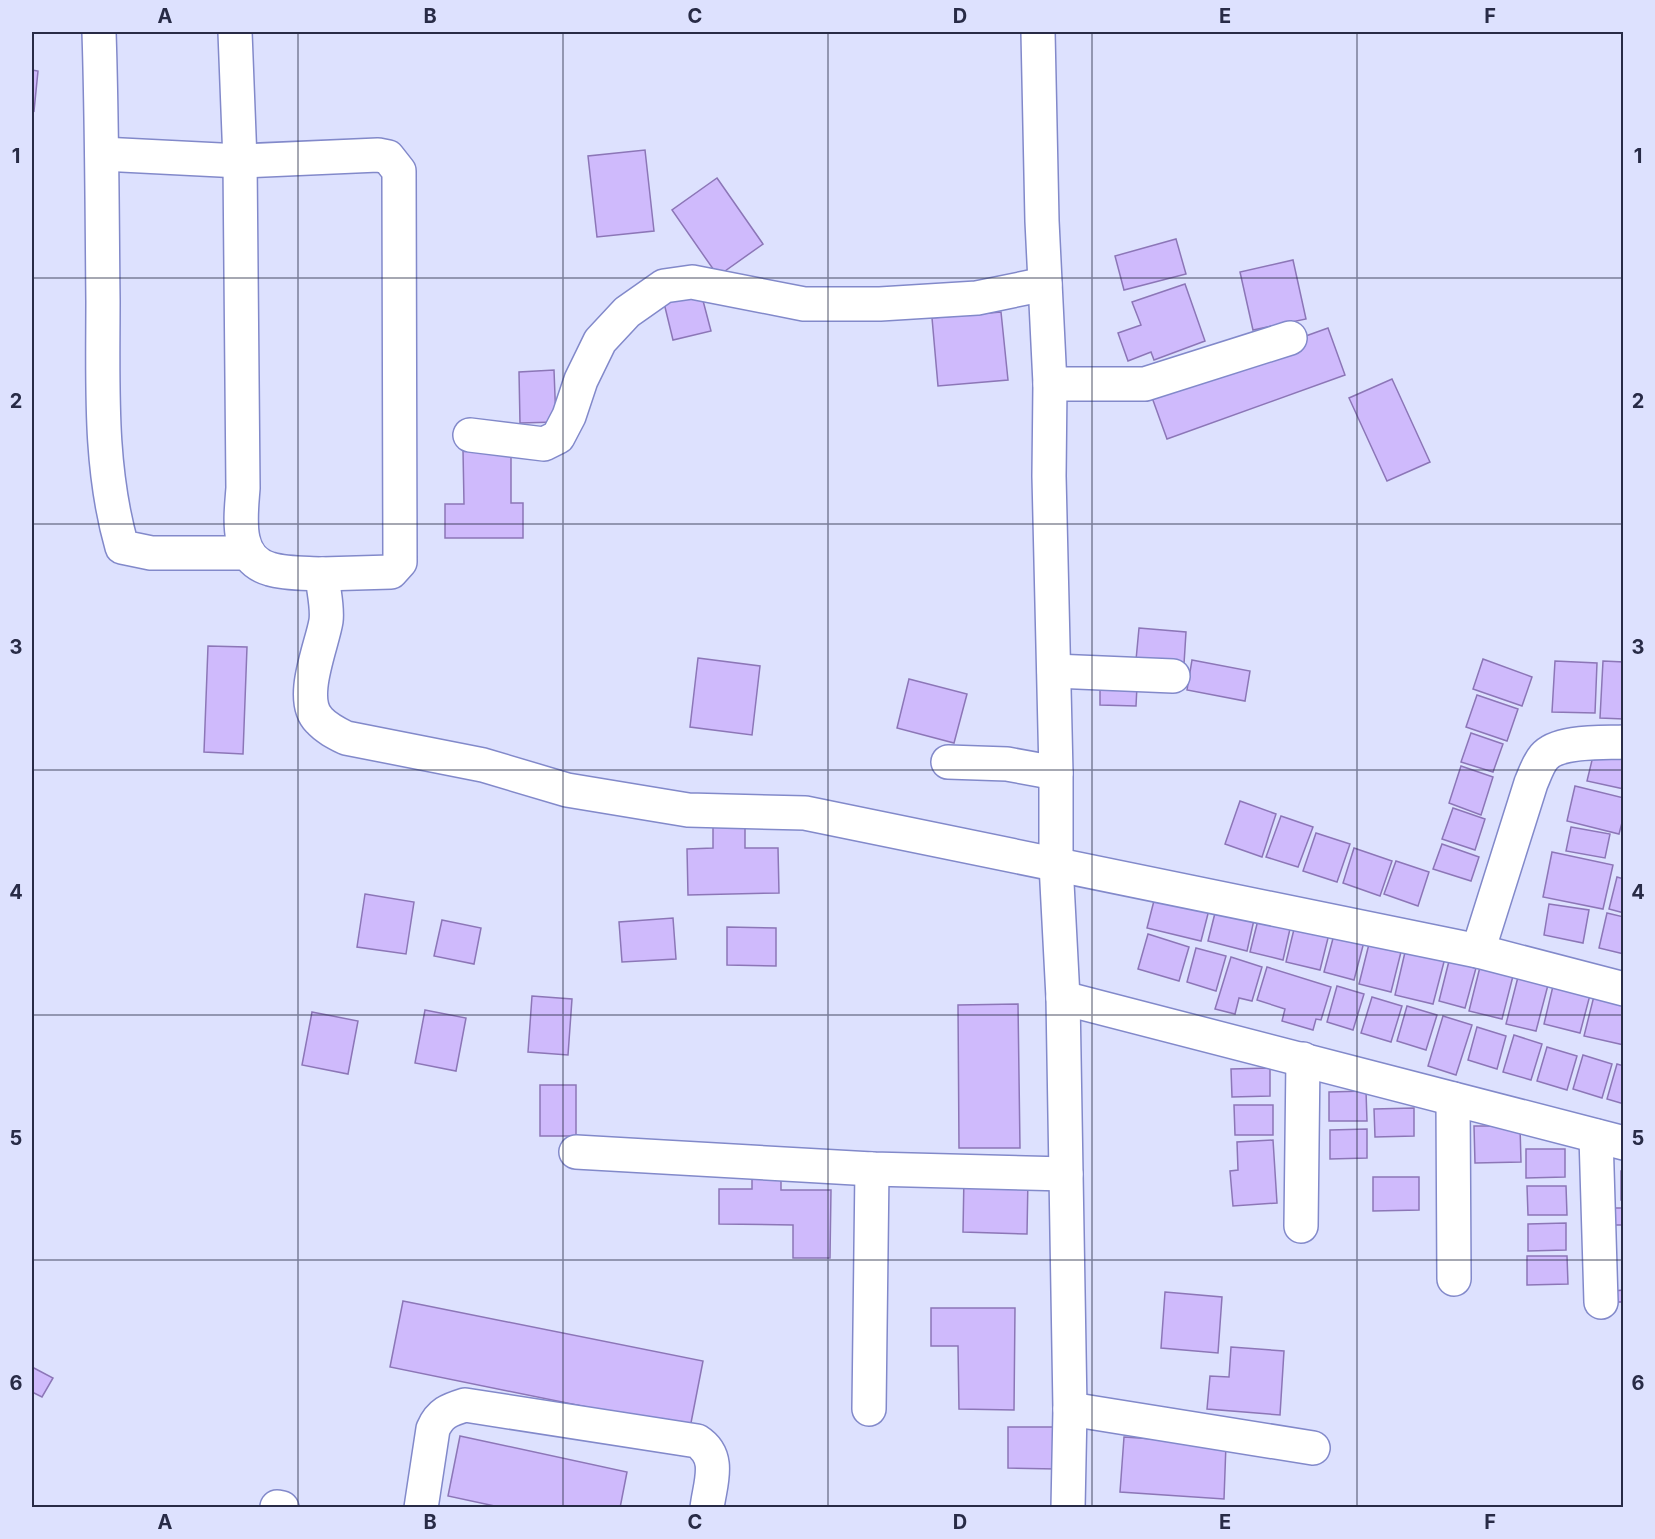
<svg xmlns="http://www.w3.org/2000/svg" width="1655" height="1539" viewBox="0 0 1655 1539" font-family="Inter,sans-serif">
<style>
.building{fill:#cfbafc;stroke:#8c76b7;stroke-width:1.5}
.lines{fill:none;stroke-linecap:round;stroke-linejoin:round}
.minor-casing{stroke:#8289ca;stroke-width:36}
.minor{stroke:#fff;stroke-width:33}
.grid{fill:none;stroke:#282b46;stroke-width:1.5;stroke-opacity:0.55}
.neatline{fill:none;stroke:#282b46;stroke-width:2}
.grid-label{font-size:20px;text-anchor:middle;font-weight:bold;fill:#282b46}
</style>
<rect width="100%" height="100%" fill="#dde1fe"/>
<g class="building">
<polygon points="32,70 38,71 34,111 32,110"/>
<polygon points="645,150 654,231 597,237 588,156"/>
<polygon points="717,178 763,244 718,276 672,210"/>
<polygon points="1176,239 1186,274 1124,290 1115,256"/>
<polygon points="1293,260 1306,319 1253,330 1240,272"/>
<polygon points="1185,284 1205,341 1154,360 1151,352 1128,361 1118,333 1141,325 1132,302"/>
<polygon points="701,293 711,331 673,340 664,303"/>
<polygon points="1001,312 1008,380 938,386 932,318"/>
<polygon points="1328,328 1345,375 1167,439 1150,392"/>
<polygon points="554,370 556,422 520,423 519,372"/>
<polygon points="1392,379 1430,462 1387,481 1349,398"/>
<polygon points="511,449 511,503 523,503 523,538 445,538 445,504 464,504 463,450"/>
<polygon points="1139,628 1186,632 1184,664 1136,660"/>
<polygon points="208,646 247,647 243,754 204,752"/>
<polygon points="698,658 760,666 752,735 690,727"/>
<polygon points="1483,659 1532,677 1522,706 1473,689"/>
<polygon points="1192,660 1250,671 1245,701 1187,690"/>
<polygon points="1555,661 1597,663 1595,713 1552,712"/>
<polygon points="1603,661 1624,662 1624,719 1600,718"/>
<polygon points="909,679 967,694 954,743 897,728"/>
<polygon points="1100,685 1137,686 1136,706 1100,705"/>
<polygon points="1477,695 1518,709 1507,741 1466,727"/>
<polygon points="1471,733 1503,744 1493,772 1461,762"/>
<polygon points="1594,752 1624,759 1624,789 1587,781"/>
<polygon points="1461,766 1493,777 1481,815 1449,803"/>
<polygon points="1575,786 1624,798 1624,815 1619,834 1567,821"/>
<polygon points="1240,801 1276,814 1262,857 1225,844"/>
<polygon points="1453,808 1485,819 1475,850 1442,839"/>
<polygon points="1281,816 1313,827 1298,867 1266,857"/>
<polygon points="713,826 745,826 745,848 778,848 779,893 688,895 687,849 713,848"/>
<polygon points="1571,827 1610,834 1605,858 1566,851"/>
<polygon points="1316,833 1350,844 1337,882 1303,871"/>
<polygon points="1442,844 1479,857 1471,881 1433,869"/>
<polygon points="1354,848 1392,861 1380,896 1343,883"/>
<polygon points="1552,852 1613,865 1603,909 1543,897"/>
<polygon points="1396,861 1429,872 1418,906 1384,894"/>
<polygon points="1617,877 1624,879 1624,913 1609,909"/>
<polygon points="1157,889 1211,902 1201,941 1147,928"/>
<polygon points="365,894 414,902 406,954 357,947"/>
<polygon points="1218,901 1256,911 1247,951 1208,941"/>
<polygon points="1549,904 1589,910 1583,943 1544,935"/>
<polygon points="1260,912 1292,920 1283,960 1250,952"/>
<polygon points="1607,913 1624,917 1624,954 1599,948"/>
<polygon points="673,918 676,959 622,962 619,922"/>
<polygon points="442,920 481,928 474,964 434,956"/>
<polygon points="1296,921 1330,930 1320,970 1286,962"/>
<polygon points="727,927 776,928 776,966 727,965"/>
<polygon points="1335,931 1365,938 1354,980 1324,972"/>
<polygon points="1148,934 1189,947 1179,981 1138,969"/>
<polygon points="1370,940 1402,948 1391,992 1359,984"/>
<polygon points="1196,948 1226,956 1216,991 1187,982"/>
<polygon points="1406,948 1445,958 1433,1004 1395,995"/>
<polygon points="1231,957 1262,967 1252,1001 1239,998 1235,1014 1215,1009"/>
<polygon points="1449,961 1476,968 1465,1008 1439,1001"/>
<polygon points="1267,967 1331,987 1321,1020 1316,1019 1313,1030 1282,1021 1285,1009 1257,1000"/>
<polygon points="1480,967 1513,976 1502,1019 1469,1011"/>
<polygon points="1518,977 1548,985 1536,1031 1506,1024"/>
<polygon points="1337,986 1364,994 1353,1030 1327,1022"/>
<polygon points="1553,986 1590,995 1580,1033 1544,1024"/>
<polygon points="532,996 572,999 568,1055 528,1052"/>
<polygon points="1594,996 1624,1003 1624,1045 1584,1036"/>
<polygon points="1372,997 1402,1006 1391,1042 1361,1033"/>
<polygon points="1018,1004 1020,1148 959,1148 958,1005"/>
<polygon points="1407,1006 1437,1015 1426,1050 1397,1041"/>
<polygon points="425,1010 466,1018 456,1071 415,1063"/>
<polygon points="312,1012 358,1021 348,1074 302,1065"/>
<polygon points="1443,1016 1472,1025 1456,1075 1428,1066"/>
<polygon points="1477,1027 1506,1036 1497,1069 1468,1060"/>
<polygon points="1514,1035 1542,1044 1531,1080 1503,1072"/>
<polygon points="1547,1047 1577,1056 1567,1090 1537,1081"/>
<polygon points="1583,1055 1612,1064 1602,1098 1573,1089"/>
<polygon points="1617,1064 1624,1066 1624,1104 1607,1099"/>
<polygon points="1270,1068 1270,1096 1232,1097 1231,1069"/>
<rect x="540" y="1085" width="36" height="51"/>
<polygon points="1366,1091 1367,1121 1329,1121 1329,1092"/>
<polygon points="1234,1105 1273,1105 1273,1135 1235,1135"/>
<polygon points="1414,1108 1414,1136 1375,1137 1374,1109"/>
<polygon points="1474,1126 1520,1126 1521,1162 1475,1163"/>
<polygon points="1367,1129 1367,1158 1330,1159 1330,1130"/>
<polygon points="1273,1140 1277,1203 1233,1206 1230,1171 1238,1170 1237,1142"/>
<polygon points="1526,1149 1565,1149 1565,1177 1526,1178"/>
<rect x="1621" y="1171" width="3" height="29"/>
<polygon points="964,1175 1028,1177 1027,1234 963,1232"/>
<polygon points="752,1176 781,1177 781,1190 831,1190 830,1258 793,1258 793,1225 719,1224 719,1189 752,1189"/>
<polygon points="1373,1177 1419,1177 1419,1210 1373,1211"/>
<polygon points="1527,1186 1566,1186 1567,1215 1528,1215"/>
<polygon points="1613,1208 1624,1208 1624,1237 1623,1225 1613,1225"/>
<polygon points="1566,1223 1566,1250 1528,1251 1528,1224"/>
<polygon points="1527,1256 1567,1256 1568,1284 1527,1285"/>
<polygon points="1622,1278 1624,1278 1624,1311 1623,1302 1614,1302 1614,1291 1623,1290"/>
<polygon points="1165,1292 1222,1297 1218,1353 1161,1348"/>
<polygon points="403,1301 703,1361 690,1428 390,1367"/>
<polygon points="931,1308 1015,1308 1014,1410 959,1409 958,1346 931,1346"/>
<polygon points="1231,1347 1284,1351 1280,1415 1207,1409 1210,1376 1229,1377"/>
<polygon points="32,1367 53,1378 42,1397 32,1392"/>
<polygon points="1008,1427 1056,1427 1056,1469 1008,1468"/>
<polygon points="460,1436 627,1472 620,1508 504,1508 448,1496"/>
<polygon points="1124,1437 1226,1444 1224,1499 1120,1492"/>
</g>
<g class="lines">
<defs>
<g id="minor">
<path d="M99 32C102 122 102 211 103 301 103 384 99 467 122 547L151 553H248"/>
<path d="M235 32 240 161 243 488C241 516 234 559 270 569 286 574 305 573 322 574 323 589 328 607 326 621 322 646 298 699 319 720 326 728 336 733 346 738L483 765 567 790 688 810 805 813 1478 951 1624 989"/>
<polyline points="1038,32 1042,221 1050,384 1049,476 1056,773 1056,864 1063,998 1070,1409 1068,1508"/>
<polyline points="102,154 240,161 378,155 388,157 399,171 400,562 391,572 322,574"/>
<polyline points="1050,384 1145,384 1290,338"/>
<polyline points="470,435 544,444 558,437 569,416 581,380 600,341 627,312 664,286 692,282 804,304 880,304 977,298 1045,284"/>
<polyline points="1054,671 1173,676"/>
<polyline points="948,762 1007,764 1056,773"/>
<path d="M1478 951 1531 783C1535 774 1538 764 1544 757 1558 740 1603 743 1624 742"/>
<polyline points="1063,998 1624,1143"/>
<polyline points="1453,1099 1454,1279"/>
<polyline points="1596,1136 1601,1302"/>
<polyline points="576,1152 872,1169 1066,1174"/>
<polyline points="1301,1226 1303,1059"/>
<polyline points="869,1409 872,1169"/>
<polyline points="1070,1409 1313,1448"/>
<polyline points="277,1507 282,1508"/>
<path d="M421 1508 433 1429C440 1413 449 1410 465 1405L697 1441C722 1457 710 1483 707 1508"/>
</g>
</defs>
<use href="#minor" class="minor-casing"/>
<use href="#minor" class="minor"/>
</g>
<path class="grid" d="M298 32V1508M563 32V1508M828 32V1508M1092 32V1508M1357 32V1508M32 278H1624M32 524H1624M32 770H1624M32 1015H1624M32 1260H1624"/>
<rect width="1655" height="1539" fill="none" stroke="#dde1fe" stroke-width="66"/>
<rect x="33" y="33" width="1589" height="1473" class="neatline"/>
<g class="grid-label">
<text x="165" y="23">A</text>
<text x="430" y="23">B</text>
<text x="695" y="23">C</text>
<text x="960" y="23">D</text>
<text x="1225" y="23">E</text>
<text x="1490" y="23">F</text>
<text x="16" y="163">1</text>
<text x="1638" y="163">1</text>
<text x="16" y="408">2</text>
<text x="1638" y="408">2</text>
<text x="16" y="654">3</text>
<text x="1638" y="654">3</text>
<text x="16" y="899">4</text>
<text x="1638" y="899">4</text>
<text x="16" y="1145">5</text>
<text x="1638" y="1145">5</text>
<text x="16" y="1390">6</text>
<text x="1638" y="1390">6</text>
<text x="165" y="1529">A</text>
<text x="430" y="1529">B</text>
<text x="695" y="1529">C</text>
<text x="960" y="1529">D</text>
<text x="1225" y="1529">E</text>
<text x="1490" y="1529">F</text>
</g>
</svg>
